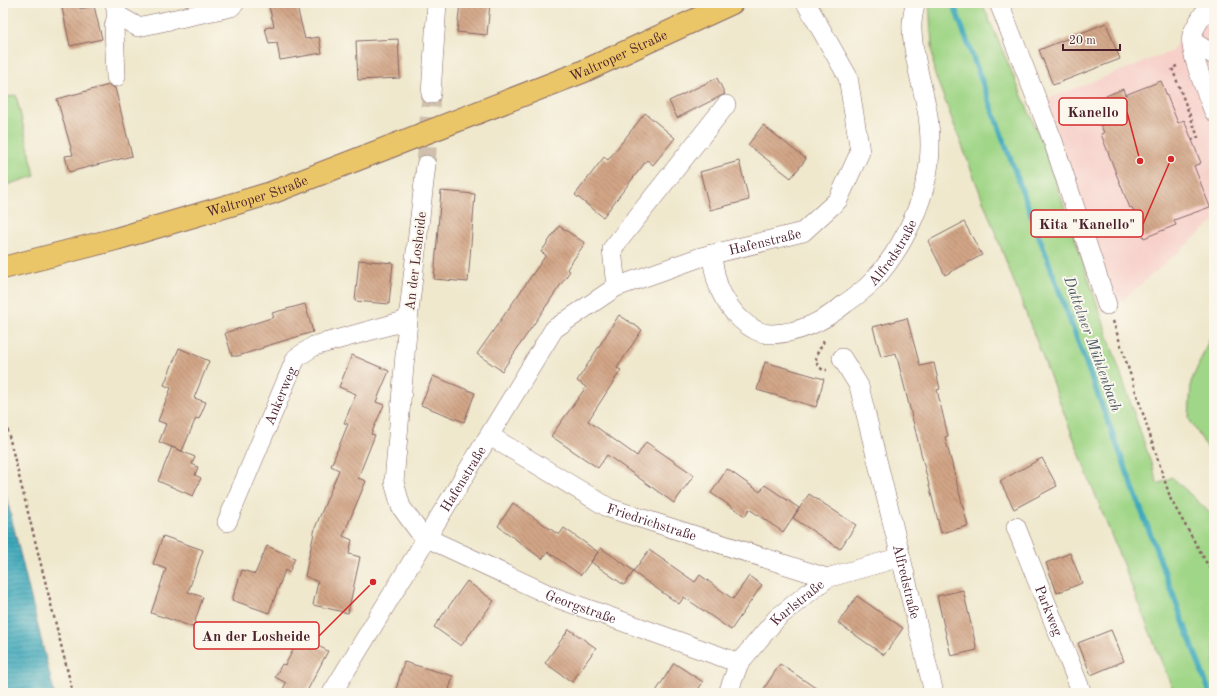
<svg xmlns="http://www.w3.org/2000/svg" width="1217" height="696" viewBox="0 0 1217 696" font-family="'Old Standard TT',serif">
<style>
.built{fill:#f7d0ca}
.green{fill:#a0d687;stroke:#757a59}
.water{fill:url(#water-rules);stroke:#436473}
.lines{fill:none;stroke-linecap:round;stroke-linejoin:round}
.stream{stroke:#3ca9bb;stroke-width:5.5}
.building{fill:url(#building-back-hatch)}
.minor-tunnel{stroke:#cec0ad;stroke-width:19;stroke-dasharray:19 10;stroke-linecap:butt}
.minor-casing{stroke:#846564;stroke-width:20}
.major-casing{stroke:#846564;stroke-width:24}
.path{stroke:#846564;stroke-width:2.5;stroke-dasharray:3 3;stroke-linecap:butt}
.minor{stroke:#fff;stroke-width:19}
.major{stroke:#ebc669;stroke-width:22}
.labels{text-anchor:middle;stroke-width:4;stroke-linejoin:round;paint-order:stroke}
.street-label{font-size:14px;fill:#4a1f2b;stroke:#fbf7ec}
.water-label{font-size:15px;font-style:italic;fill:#445665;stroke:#fbf7ec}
.leader{fill:none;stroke:#d62828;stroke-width:1.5}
.callout-dot{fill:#d62828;stroke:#fbf7ec;stroke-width:1.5}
.callout{fill:#fbf7ec;stroke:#d62828;stroke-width:1.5}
.callout-label{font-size:15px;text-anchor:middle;font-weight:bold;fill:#4a1f2b}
</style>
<defs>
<pattern id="water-rules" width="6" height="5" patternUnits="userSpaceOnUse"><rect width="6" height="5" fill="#3ca9bb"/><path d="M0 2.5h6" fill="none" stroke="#348998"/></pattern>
<pattern id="building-back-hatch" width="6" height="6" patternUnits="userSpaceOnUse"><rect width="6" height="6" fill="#d2a586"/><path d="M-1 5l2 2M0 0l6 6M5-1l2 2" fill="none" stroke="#ac866e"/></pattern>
</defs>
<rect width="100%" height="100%" fill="#fbf7ec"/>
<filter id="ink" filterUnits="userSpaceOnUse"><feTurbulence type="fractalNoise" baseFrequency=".025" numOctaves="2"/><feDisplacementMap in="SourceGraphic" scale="8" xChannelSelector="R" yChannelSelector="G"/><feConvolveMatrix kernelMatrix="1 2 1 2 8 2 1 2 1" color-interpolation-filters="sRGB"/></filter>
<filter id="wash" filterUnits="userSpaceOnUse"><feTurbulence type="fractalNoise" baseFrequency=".012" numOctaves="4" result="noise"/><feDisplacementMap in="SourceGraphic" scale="16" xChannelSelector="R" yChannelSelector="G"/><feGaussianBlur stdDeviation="0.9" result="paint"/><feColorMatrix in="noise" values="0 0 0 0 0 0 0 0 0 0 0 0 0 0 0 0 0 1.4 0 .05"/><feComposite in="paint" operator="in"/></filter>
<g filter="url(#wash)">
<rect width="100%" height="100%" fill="#efe8cd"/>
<polygon class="built" points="1202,3 1214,3 1214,221 1117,305 1045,100 1172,51"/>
<g class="green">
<polygon points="929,3 982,3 1044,147 1158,484 1172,477 1214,517 1214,693 1174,693 1091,484 934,72"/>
<polygon points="16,95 35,176 3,186 3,98"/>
<polygon points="1214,334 1214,455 1210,452 1189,419 1191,382 1210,338"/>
</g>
<polygon class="water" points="3,483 52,684 54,693 3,693"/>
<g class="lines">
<polyline class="stream" points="953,3 1074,331 1210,693"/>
</g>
<g id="blocks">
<g class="building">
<polygon points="61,3 78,3 80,9 94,6 102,39 70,46"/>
<polygon points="268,3 296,3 305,39 319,37 322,53 280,60 277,43 269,44 265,28 274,26"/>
<polygon points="460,3 490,3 487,35 457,32"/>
<polygon points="1106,23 1120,59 1053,85 1039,50"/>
<polygon points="398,39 400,78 358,80 356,41"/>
<polygon points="717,78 725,94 677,118 669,101"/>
<polygon points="1161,81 1178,123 1184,120 1192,140 1201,163 1194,166 1210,207 1174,220 1176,225 1144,238 1132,207 1130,208 1117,176 1101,134 1104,133 1091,102 1123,89 1125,95"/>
<polygon points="109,85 115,88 132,156 69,172 65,156 73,155 57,99"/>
<polygon points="645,113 675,138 653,165 647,160 603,217 575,195 604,157 608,160"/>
<polygon points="763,125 806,159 791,178 748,145"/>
<polygon points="739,161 749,200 710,210 700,172"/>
<polygon points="441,191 475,194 468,282 434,279"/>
<polygon points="964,222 982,255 945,275 928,241"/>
<polygon points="559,226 585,243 567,269 570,271 502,371 477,354 546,255 541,252"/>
<polygon points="359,260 393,263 389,304 355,301"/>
<polygon points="305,304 313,332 263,347 263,348 238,356 232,356 225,333 274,317 272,313"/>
<polygon points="619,315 642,330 617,368 621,370 588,421 637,456 646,442 694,475 674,503 607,455 598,468 551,436 586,387 577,381"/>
<polygon points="907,318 920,366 934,363 940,389 937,390 948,436 945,437 968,526 941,533 896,353 881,357 873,327"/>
<polygon points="179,348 209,361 194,398 206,402 199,419 196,418 182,451 172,447 195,457 192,464 198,467 195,475 201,478 193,496 158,481 172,447 159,442 166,424 158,421 171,388 164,385"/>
<polygon points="352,355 389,371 376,402 384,405 371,434 375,435 358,478 366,481 343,536 352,540 349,554 360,557 348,613 313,605 318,582 305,576 315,528 339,470 331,466 348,424 344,423 356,394 339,387"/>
<polygon points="765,362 824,379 816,407 757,390"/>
<polygon points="433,376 475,393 464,422 421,405"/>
<polygon points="1042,458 1057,486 1014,509 1000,481"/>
<polygon points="727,469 760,492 765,485 799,508 783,532 749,509 745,516 711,493"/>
<polygon points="809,494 856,525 840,549 793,518"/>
<polygon points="513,503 559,535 564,528 598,552 581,575 548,552 542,559 498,526"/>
<polygon points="163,536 203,550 188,592 203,597 193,627 151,613 166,569 153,564"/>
<polygon points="267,546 295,558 289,573 285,570 269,613 232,600 242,570 255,574"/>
<polygon points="601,548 634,571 624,585 591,562"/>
<polygon points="649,550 695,582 700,575 733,599 749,576 762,585 731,630 684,597 679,604 633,572"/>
<polygon points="1070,553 1082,583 1057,593 1046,563"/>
<polygon points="467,581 494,601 461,646 434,627"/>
<polygon points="963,590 977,650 951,656 937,596"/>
<polygon points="857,596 903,628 884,655 838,623"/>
<polygon points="569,629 596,648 572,682 545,663"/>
<polygon points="1111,630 1124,661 1091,675 1078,643"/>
<polygon points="300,637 328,651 306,693 281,693 286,683 275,677 282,664 285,665"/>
<polygon points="404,662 453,676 448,693 395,693"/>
<polygon points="674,663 703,682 696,693 655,693"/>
<polygon points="780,664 823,693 761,693"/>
</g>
</g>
</g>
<g filter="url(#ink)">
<use href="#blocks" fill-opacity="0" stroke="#846564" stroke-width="1"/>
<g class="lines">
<polyline class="minor-tunnel" points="426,165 431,94"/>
<defs>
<g id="minor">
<polyline points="115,3 117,15 138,27 231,7 235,3"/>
<polyline points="999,3 1053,141 1107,305"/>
<path d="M1210 3C1206 11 1194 27 1192 35 1188 50 1208 96 1214 112"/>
<polyline points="1192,41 1214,55"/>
<polyline points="116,77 114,27 117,15"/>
<polyline points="431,94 437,3"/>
<path id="s1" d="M426 165 408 320 394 482 401 507 420 533 427 538 554 597 739 663"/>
<path id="s2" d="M711 254C714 266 715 279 720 290 729 310 749 334 772 334 801 333 824 321 846 303 855 297 864 290 872 282 904 248 930 193 930 146 930 135 929 121 927 110 922 84 913 57 912 30 911 21 914 12 915 3"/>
<polyline points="616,287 612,249 726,105"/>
<path id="s3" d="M842 358 859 386 934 693"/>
<path id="s4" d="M490 436 609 508 827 578"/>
<path id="s5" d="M227 522 296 358 314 346 408 320"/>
<path id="s6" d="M1016 527 1082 693"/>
<path id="s7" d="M332 693 554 329 616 287 701 257 803 232 838 200 860 152 848 77 806 3"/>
<path id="s8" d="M728 693 739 663 777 618 827 578 901 557"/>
</g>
<g id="major">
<path id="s9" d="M3 268 116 239 271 193 582 72 732 3"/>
</g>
</defs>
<use href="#minor" class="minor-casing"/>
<use href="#major" class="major-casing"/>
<g class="path">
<polyline points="1177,66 1172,68 1198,137 1192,140"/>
<polyline points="1113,321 1171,500 1214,576"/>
<path d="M824 341C818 352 810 361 823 370H827"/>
<polyline points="3,412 73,693"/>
</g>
<use href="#minor" class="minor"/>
<use href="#major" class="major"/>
</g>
</g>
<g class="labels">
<g class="street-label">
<text dy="5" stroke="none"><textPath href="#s9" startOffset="652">Waltroper Straße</textPath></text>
<text dy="5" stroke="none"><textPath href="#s9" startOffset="264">Waltroper Straße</textPath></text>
<text dy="5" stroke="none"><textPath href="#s7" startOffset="657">Hafenstraße</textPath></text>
<text dy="5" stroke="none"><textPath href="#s2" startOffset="260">Alfredstraße</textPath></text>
<text transform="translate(415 261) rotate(-83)" y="5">An der Losheide</text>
<text dy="5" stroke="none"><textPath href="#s5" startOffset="137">Ankerweg</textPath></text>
<text dy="5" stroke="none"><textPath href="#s7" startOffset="251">Hafenstraße</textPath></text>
<text dy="5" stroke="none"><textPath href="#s4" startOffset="184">Friedrichstraße</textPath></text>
<text dy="5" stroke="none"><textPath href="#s3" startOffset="234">Alfredstraße</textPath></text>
<text dy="5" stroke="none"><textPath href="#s8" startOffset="116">Karlstraße</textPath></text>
<text dy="5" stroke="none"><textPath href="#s1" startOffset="554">Georgstraße</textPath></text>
<text dy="5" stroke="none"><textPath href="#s6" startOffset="90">Parkweg</textPath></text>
</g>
<g class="water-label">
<text transform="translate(1093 344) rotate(70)" y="5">Dattelner Mühlenbach</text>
</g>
</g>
<path class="leader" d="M1140 161L1127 112M1171 159L1143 224M373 582L319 636"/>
<g class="callout-dot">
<circle cx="1140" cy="161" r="4"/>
<circle cx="1171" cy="159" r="4"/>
<circle cx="373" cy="582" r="4"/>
</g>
<g class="callout">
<rect x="1059" y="98" width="68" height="27" rx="4"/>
<rect x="1031" y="210" width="112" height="27" rx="4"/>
<rect x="194" y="622" width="125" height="27" rx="4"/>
</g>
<g class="callout-label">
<text x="1093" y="117">Kanello</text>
<text x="1087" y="229">Kita "Kanello"</text>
<text x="256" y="641">An der Losheide</text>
</g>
<rect width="1217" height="696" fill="none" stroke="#fbf7ec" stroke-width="16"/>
<path d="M1063 44v6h57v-6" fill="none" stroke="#4a1f2b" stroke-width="2"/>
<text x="1069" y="44" font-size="12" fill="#4a1f2b" stroke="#fbf7ec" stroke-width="3" paint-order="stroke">20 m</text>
</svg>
